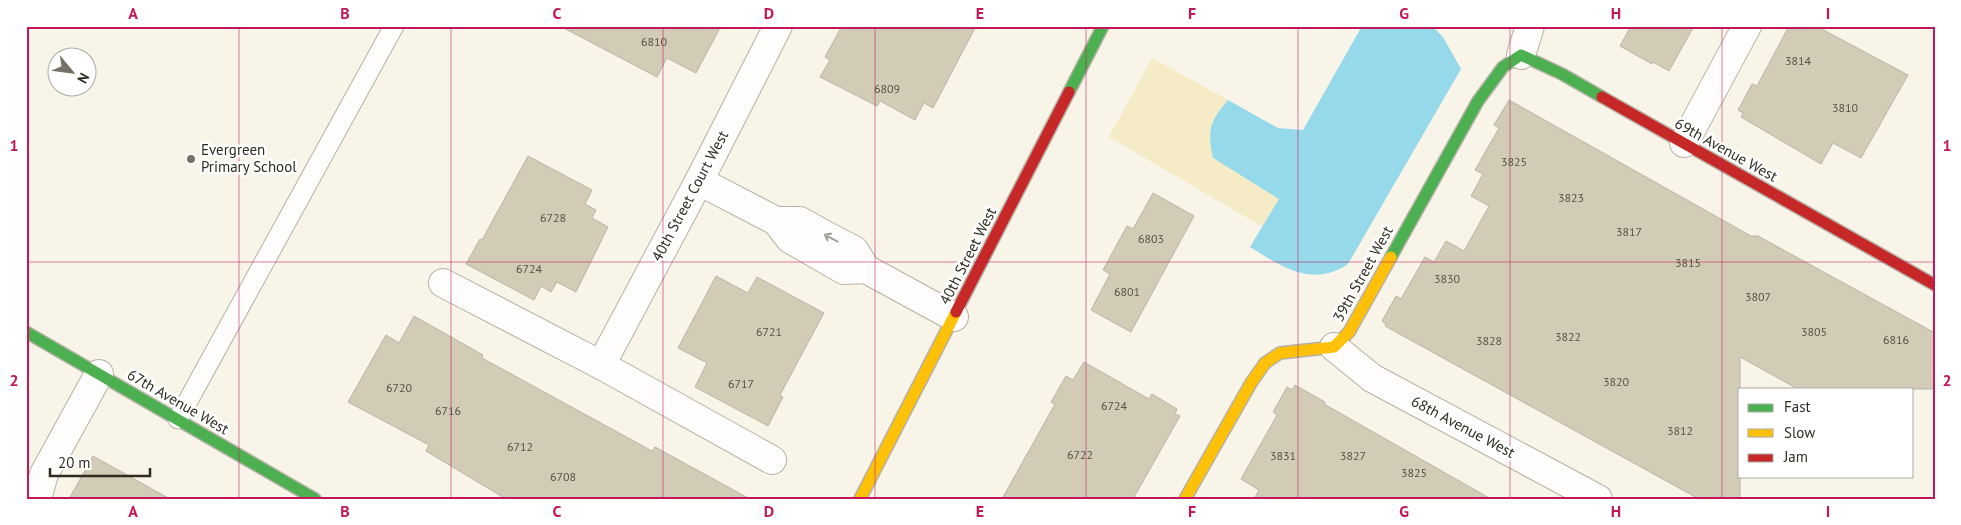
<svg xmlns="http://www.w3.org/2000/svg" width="1961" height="525" viewBox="0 0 1961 525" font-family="'PT Sans',sans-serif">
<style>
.green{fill:#f6ebc7}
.water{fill:#95d9eb}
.building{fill:#d2cbb6;stroke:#b8b5aa}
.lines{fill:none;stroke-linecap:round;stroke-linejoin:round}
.lane-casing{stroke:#b5b1a7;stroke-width:21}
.street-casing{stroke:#b5b1a7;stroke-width:30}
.fast-casing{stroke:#b5b1a7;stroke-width:14}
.slow-casing{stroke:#b5b1a7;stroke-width:14}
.jam-casing{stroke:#b5b1a7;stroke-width:14}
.lane{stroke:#fefdfb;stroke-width:19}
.street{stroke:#fefdfb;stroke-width:28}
.fast{stroke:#4caf50;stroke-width:11}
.slow{stroke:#ffc107;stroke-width:11}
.jam{stroke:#c62828;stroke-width:11}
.oneway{stroke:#a19e99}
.grid{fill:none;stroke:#c2185b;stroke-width:1;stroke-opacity:0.55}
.poi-dot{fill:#757166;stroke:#fff;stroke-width:2}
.labels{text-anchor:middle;stroke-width:5;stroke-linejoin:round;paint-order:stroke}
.number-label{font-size:12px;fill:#585346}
.poi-label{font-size:15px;fill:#2f2b21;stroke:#fff;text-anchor:start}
.street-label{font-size:15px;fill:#2f2b21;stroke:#fff}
.neatline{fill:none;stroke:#c2185b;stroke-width:2}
.grid-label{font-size:16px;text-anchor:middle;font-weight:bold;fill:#c2185b}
</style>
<rect width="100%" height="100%" fill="#f8f4e7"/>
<polygon class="green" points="1152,58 1228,100 1216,115 1213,158 1279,199 1263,227 1109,137"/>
<path class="water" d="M1362 26H1432L1443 37 1461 69 1348 264C1312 288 1282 267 1250 247L1279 199 1213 158C1207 130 1210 121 1228 100L1278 128 1303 130Z"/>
<g class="building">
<polygon points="560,26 721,26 696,73 667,58 657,77"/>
<polygon points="842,26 976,26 933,108 924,103 915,120 880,101 877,106 820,77 830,60 825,57"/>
<polygon points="1631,26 1694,26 1669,71 1653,62 1652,64 1620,46"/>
<polygon points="1789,26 1816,26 1908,75 1861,158 1833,143 1821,164 1741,117 1743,113 1738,110 1752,84 1757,86"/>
<polygon points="1509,100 1751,236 1758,236 1935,333 1935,389 1798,389 1740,357 1740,499 1699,499 1385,326 1386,324 1382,321 1396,296 1401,299 1425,257 1434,262 1446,241 1464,251 1489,206 1471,196 1483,174 1475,170 1499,128 1494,125"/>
<polygon points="528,156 592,190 585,204 596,210 592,218 608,227 576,292 557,282 551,292 541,286 534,300 466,264 480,239 482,240"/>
<polygon points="1153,193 1194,216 1131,332 1091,310 1110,274 1103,270 1127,226 1133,229"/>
<polygon points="716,276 748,293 757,277 824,313 780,395 783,397 768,426 695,387 707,363 678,348"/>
<polygon points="414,316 483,355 482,358 652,451 655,447 750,499 506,499 426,451 429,445 348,402 386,335 399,343"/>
<polygon points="1084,362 1149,399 1152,394 1177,409 1175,414 1180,416 1133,499 1002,499 1055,404 1051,402 1066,376 1073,380"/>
<polygon points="1295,385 1325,402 1324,404 1491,499 1254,499 1259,490 1241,479 1277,415 1273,412 1287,387 1292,390"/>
<polygon points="93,456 170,499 69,499"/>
</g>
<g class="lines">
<defs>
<polyline id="lane" points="178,419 394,26"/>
<g id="street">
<polyline points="1521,55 1530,26"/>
<polyline points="1684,143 1747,26"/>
<polyline points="699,181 776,221 790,239 844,270 866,269"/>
<polyline points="776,221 800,221 825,235 854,250 866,269 954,317"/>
<polyline points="443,283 601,365 772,460"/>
<polyline points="1334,347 1372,378 1598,499"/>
<polyline points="601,365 699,181 778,26"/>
<polyline points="37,499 44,474 99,374"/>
</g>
<g id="fast">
<polyline points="1069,92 1103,26"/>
<polyline points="1391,257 1478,101 1503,67 1521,55 1562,74 1602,97"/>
<polyline points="26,332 315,499"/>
</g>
<g id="slow">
<polyline points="860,499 956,312"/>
<polyline points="1185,499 1251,383 1265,363 1280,353 1334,347 1349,332 1391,257"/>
</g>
<g id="jam">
<polyline points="1602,97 1935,285"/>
<polyline points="956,312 1069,92"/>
</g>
</defs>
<use href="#lane" class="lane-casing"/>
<use href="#street" class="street-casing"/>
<use href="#fast" class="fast-casing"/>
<use href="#slow" class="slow-casing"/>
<use href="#jam" class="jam-casing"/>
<use href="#lane" class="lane"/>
<use href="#street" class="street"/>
<use href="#fast" class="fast"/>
<use href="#slow" class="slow"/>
<use href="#jam" class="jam"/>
</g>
<defs><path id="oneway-shaft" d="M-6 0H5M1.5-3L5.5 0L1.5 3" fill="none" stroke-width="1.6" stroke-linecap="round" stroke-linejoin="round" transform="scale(1.25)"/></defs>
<use class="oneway" href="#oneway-shaft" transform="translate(831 238) rotate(-152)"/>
<path class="grid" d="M239 26V499M451 26V499M663 26V499M875 26V499M1086 26V499M1298 26V499M1510 26V499M1722 26V499M26 262H1935"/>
<circle class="poi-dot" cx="191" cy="159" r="5"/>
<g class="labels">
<g class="number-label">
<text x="654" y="46">6810</text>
<text x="1798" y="65">3814</text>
<text x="887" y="93">6809</text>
<text x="1845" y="112">3810</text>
<text x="1514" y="166">3825</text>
<text x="1571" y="202">3823</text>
<text x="553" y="222">6728</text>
<text x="1629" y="236">3817</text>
<text x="1151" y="243">6803</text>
<text x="1688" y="267">3815</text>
<text x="529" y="273">6724</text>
<text x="1447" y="283">3830</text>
<text x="1127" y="296">6801</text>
<text x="1758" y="301">3807</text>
<text x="769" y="336">6721</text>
<text x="1814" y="336">3805</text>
<text x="1568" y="341">3822</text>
<text x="1896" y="344">6816</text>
<text x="1489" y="345">3828</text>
<text x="1616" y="386">3820</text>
<text x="741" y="388">6717</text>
<text x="399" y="392">6720</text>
<text x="1114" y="410">6724</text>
<text x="448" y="415">6716</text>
<text x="1680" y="435">3812</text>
<text x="520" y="451">6712</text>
<text x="1080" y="459">6722</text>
<text x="1283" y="460">3831</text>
<text x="1353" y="460">3827</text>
<text x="1414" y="477">3825</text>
<text x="563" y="481">6708</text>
</g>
<g class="poi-label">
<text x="201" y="155">Evergreen<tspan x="201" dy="17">Primary School</tspan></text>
</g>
<g class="street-label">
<text transform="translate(1726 150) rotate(29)" y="5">69th Avenue West</text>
<text transform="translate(690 196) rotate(-62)" y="5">40th Street Court West</text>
<text transform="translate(968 256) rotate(-63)" y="5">40th Street West</text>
<text transform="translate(1363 274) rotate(-61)" y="5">39th Street West</text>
<text transform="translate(178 402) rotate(30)" y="5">67th Avenue West</text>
<text transform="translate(1463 427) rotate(28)" y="5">68th Avenue West</text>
</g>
</g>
<rect width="1961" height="525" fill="none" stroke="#ffffff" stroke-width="55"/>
<rect x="1738" y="388" width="175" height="90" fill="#ffffff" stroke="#acaaa6"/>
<rect x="1748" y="404" width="25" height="8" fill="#4caf50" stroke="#acaaa6"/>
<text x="1784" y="412" font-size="15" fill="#2f2b21">Fast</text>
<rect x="1748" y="429" width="25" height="8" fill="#ffc107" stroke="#acaaa6"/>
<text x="1784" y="438" font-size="15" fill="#2f2b21">Slow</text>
<rect x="1748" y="454" width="25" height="8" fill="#c62828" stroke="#acaaa6"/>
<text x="1784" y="462" font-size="15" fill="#2f2b21">Jam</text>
<g transform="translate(72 72) rotate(119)"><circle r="24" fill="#ffffff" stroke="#acaaa6"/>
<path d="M0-4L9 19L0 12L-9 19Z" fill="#757166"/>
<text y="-8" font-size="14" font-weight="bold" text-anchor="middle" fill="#2f2b21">N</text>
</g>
<path d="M50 468v8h100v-8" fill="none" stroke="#2f2b21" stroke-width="2.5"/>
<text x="58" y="468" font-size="15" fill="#2f2b21" stroke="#ffffff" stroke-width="4" paint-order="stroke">20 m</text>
<rect x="28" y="28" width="1906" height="470" class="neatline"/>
<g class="grid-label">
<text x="133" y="19">A</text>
<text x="345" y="19">B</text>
<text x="557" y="19">C</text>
<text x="769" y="19">D</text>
<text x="980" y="19">E</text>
<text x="1192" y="19">F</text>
<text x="1404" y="19">G</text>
<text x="1616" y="19">H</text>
<text x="1828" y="19">I</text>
<text x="14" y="151">1</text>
<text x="1947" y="151">1</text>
<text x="14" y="386">2</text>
<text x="1947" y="386">2</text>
<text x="133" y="517">A</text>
<text x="345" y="517">B</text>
<text x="557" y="517">C</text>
<text x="769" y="517">D</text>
<text x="980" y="517">E</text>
<text x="1192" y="517">F</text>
<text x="1404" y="517">G</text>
<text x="1616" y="517">H</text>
<text x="1828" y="517">I</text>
</g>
</svg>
